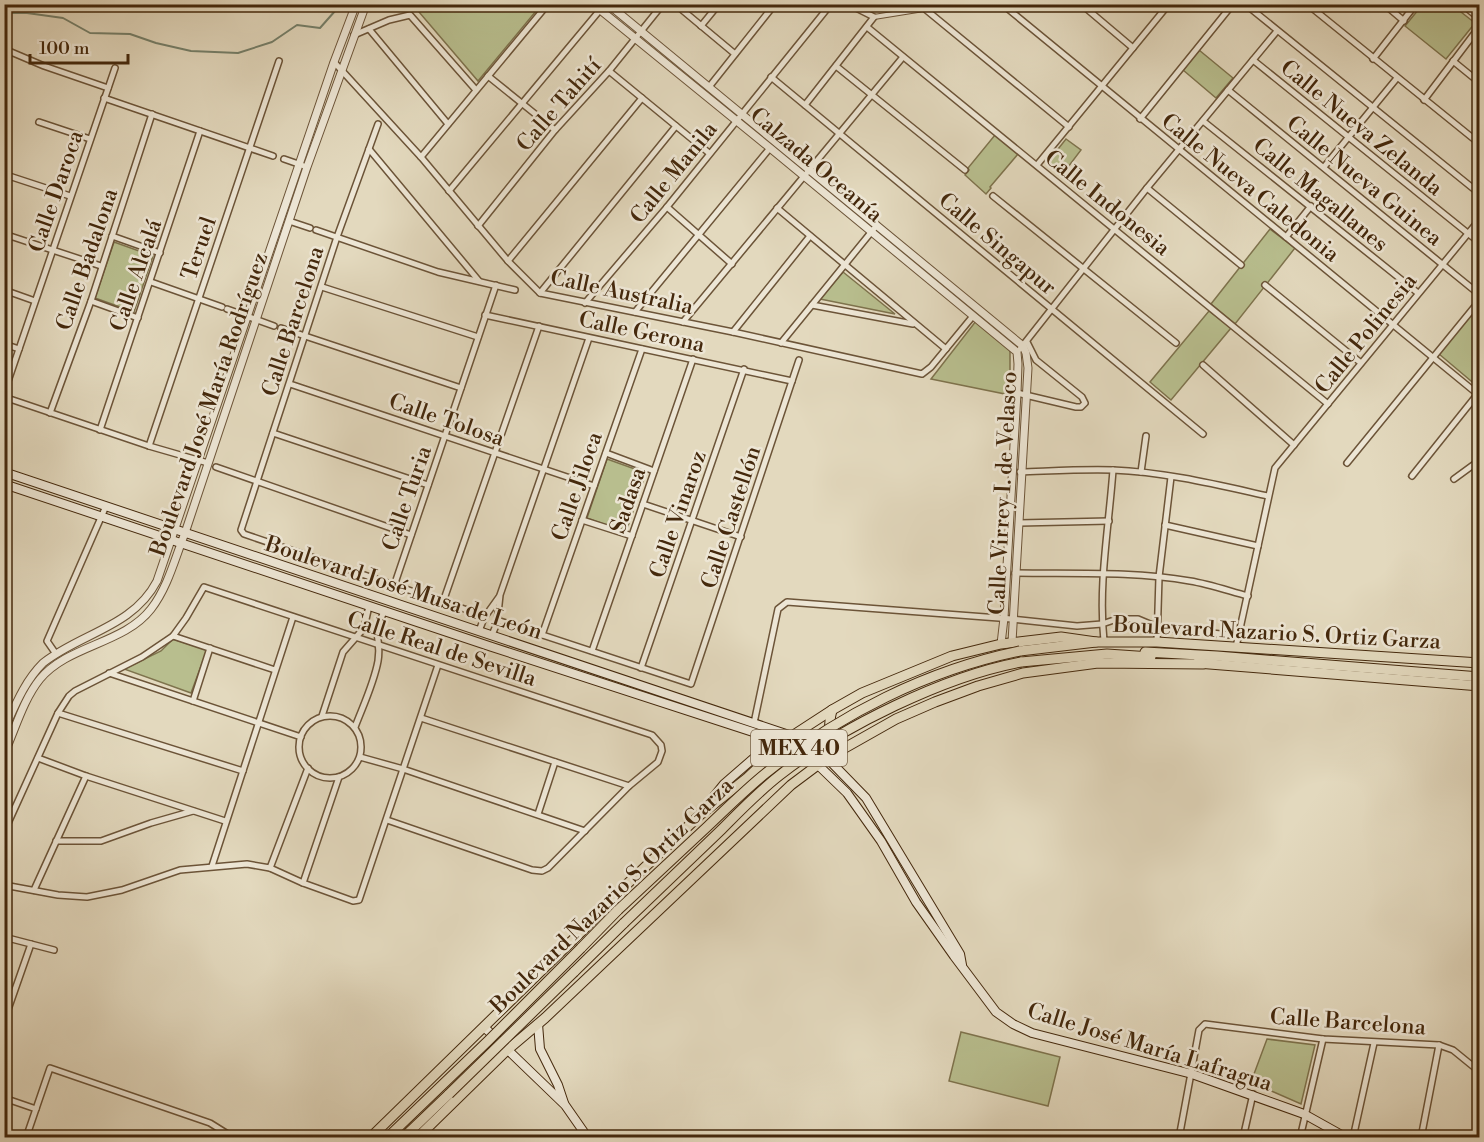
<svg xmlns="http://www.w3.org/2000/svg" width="1484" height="1142" viewBox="0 0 1484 1142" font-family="'Libre Bodoni',serif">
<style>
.green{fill:#b8be8e;stroke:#7e734d;stroke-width:1.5}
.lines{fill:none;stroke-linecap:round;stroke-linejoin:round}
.stream{stroke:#75806b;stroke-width:2}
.pedestrian-casing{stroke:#6c5438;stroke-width:6}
.minor-casing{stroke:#6c5438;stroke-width:8}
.tertiary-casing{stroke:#6c5438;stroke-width:9}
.secondary-casing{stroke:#44280c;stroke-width:10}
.trunk-casing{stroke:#44280c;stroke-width:11}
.pedestrian{stroke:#ede6d5;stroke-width:4}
.minor{stroke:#ede6d5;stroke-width:5}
.tertiary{stroke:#ede6d5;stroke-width:7}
.secondary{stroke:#ede6d5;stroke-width:8}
.trunk{stroke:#e3d9be;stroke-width:9}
.trunk-bridge-casing{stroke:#44280c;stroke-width:11;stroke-linecap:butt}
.trunk-bridge{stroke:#e3d9be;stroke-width:9}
.labels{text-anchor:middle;stroke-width:5;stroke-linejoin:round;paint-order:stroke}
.shield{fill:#ede6d5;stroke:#776148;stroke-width:1.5}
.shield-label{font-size:21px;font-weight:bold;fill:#44280c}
.street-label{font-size:22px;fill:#44280c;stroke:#ede6d5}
</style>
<rect width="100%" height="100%" fill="#e3d9be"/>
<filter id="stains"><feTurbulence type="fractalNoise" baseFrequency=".00333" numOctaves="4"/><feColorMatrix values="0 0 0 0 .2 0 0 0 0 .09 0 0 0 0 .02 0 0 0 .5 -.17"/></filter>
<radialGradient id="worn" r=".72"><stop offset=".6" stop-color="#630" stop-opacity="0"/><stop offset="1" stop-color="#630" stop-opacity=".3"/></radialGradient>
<g class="green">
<polygon points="1423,4 1452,5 1475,23 1446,59 1405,26"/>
<polygon points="431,5 431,4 541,5 478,81 419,12"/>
<polygon points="1199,50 1233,78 1216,98 1183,70"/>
<polygon points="995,135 1018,154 990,187 991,188 986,194 965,175 969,170 968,168"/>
<polygon points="1066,139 1081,150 1062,175 1047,163"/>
<polygon points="1270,229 1295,248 1235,324 1211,304"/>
<polygon points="114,242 153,256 134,312 95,298"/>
<polygon points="843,272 895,314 820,299"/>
<polygon points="1479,303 1480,383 1477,386 1439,354"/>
<polygon points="1209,311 1231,328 1171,400 1150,382"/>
<polygon points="976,321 1010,348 1010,395 931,379"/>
<polygon points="607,459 646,473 626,532 587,518"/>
<polygon points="173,639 207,650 191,693 124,669 161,651"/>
<polygon points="961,1032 1060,1057 1048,1106 949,1081"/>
<polygon points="1267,1039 1315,1045 1301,1104 1251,1082"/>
</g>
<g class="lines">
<polyline class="stream" points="4,13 27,13 63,18 90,33 130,34 156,43 191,51 238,53 272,42 297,25 320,28 335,11 339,4"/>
<defs>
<polyline id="pedestrian" points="874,17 936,7 974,4"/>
<g id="minor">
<polyline points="675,4 735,54"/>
<polyline points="1002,4 1480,396"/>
<polyline points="1081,4 1133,48"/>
<polyline points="1245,4 1480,194"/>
<polyline points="1307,4 1480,144"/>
<polyline points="1384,4 1404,21"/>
<polyline points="1462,4 1480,19"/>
<polyline points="925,9 1069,127"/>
<polyline points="701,26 719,4"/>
<polyline points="867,27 1328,404"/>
<polyline points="369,29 448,124"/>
<polyline points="354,35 389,20 410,15 476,90"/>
<polyline points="4,49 44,66 108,88"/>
<polyline points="1373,59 1416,4"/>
<polyline points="1253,60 1480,243"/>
<polyline points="1453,61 1480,83"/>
<polyline points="334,62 421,157 508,261 540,293 733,332 922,374 931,367 973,316"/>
<polyline points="836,66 965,170"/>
<polyline points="609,71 709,153"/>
<polyline points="488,76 555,130"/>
<polyline points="771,77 1203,434"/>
<polyline points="709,87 775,4"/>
<polyline points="1228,90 1480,295"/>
<polyline points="104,98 273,156"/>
<polyline points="1424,100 1480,26"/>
<polyline points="805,105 874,17 848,4"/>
<polyline points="1140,119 1233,4"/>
<polyline points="1203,121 1418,293"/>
<polyline points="39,122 90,139"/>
<polyline points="378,124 337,237 241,530 244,534 485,616"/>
<polyline points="369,149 479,281"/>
<polyline points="421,157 548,4"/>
<polyline points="284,159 307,167"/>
<polyline points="1037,165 1169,4"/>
<polyline points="1324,167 1397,78"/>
<polyline points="6,175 70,196"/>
<polyline points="1147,188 1241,265"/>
<polyline points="449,191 600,10"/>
<polyline points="993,196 1176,343"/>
<polyline points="667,207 732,264"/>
<polyline points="777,208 946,349"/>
<polyline points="289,221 310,228"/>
<polyline points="478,226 555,130 609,71 663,4"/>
<polyline points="316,230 438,272 515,290"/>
<polyline points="4,234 101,266"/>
<polyline points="112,236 160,253"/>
<polyline points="1286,237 1311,206"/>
<polyline points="508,261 642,98"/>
<polyline points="151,282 222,307"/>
<polyline points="1265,285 1361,363"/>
<polyline points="322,287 478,337"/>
<polyline points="4,290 35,301"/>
<polyline points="540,293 676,126"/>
<polyline points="91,301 138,318"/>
<polyline points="585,303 667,207 831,4"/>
<polyline points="812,305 913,324"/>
<polyline points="227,309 274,326"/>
<polyline points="635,312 770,148"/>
<polyline points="485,315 792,381"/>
<polyline points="683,322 903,57"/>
<polyline points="281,328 461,388"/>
<polyline points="733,332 810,236"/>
<polyline points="781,343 877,225"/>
<polyline points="4,344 19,349"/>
<polyline points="1020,349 1147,188 1277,31"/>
<polyline points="1203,365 1294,445"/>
<polyline points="290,384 594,486"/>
<polyline points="4,393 115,68"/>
<polyline points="1017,393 1076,407 1081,407 1085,403 1082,397 1036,360 1027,342"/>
<polyline points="4,397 149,446 208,463"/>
<polyline points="50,413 91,301 152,114"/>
<polyline points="100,430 200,131"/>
<polyline points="273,433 428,485"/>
<polyline points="149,446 279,61"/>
<polyline points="606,453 654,471"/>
<polyline points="1347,463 1480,300"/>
<polyline points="216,467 411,535"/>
<path d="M1020 472C1051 471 1082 469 1113 470 1165 472 1218 485 1268 496"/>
<polyline points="1141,472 1146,436"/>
<polyline points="1412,476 1480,391"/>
<polyline points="1454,479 1480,460"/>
<polyline points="643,504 741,537"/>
<polyline points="582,520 632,536"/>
<polyline points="1019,523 1109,521"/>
<polyline points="1165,525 1258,546"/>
<path d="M1015 573C1073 574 1133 571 1190 581 1209 584 1229 591 1248 596"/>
<polyline points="394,586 496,285"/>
<polyline points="443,602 539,326"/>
<polyline points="497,620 691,684 799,360"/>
<polyline points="479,631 484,618 499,597"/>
<polyline points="492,635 497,623 500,595 589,338"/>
<polyline points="542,635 642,349"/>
<polyline points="173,636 275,670"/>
<path d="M1104 641C1098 585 1109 526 1113 470"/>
<polyline points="1157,642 1159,577 1171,477"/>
<polyline points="1236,647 1275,468 1480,219"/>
<polyline points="592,651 693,359"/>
<polyline points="56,654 47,641 106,506"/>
<polyline points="641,668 744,369"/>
<polyline points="109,673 301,737"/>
<polyline points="193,701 210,648"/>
<polyline points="58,713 243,771"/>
<circle cx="330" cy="747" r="31"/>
<polyline points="322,716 343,652 364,628 369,606"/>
<polyline points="421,718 629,786"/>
<polyline points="754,723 778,609 787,602 1012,619 1077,626 1102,624 1117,619 1138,619 1157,627 1239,636"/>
<path d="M355 727C363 706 374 683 378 661 382 638 371 637 384 612"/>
<polyline points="360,757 403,769 585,831"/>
<polyline points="38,758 86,776 225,821"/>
<polyline points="538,814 555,762"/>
<polyline points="4,832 58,713 69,696 75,691 142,657 173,636 186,618 204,587 652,735 661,745 662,751 658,762 629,786 548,868 542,871 532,870 387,820"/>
<polyline points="56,841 101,841 151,823 193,811"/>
<polyline points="212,866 293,617"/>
<polyline points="270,868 308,768"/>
<polyline points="303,883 339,777"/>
<polyline points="4,885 58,895 87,897 122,890 180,870 247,864 270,868 303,883 353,901 359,900 438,665"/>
<polyline points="34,890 86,776"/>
<polyline points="4,937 54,950"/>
<polyline points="4,1021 31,944"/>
<polyline points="4,1098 36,1109"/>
<polyline points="26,1138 50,1068 210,1123 234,1138"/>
<polyline points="1179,1138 1199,1030 1205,1024 1323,1039 1439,1045 1453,1050 1480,1072"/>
<polyline points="1243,1138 1253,1094"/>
<polyline points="1300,1138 1323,1039"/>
<polyline points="1353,1138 1374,1043"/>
<polyline points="1421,1138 1439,1045"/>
</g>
<g id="tertiary">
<polyline points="593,4 770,148 1017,352 1018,364 1017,393 1004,618 1001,644"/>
<polyline points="608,4 1023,346 1026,353 1028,368 1012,642"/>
<path d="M4 730C15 706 24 682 43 663 81 633 133 627 157 581L334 62 356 4"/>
<path d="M4 754C15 730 23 700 40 679 68 645 124 644 151 609 168 587 175 558 185 533L307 167 366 4"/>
</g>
<g id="secondary">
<polyline points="4,472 792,736 827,758 866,798 960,954 962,965"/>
<polyline points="4,484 492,647 756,733 790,748 817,764 847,793 881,841 916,902 954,956 996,1012 1013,1024 1032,1033 1192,1074 1304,1114 1347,1138"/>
<polyline points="703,810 724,784 762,751 762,743 757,734"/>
<polyline points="538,1024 540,1049 558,1085 564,1103"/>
<polyline points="484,1027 565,1105 588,1138"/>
</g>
<g id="trunk">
<polyline points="1020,651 1096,642 1157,642 1480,663"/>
<polyline points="1145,652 1217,656 1480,677"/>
<polyline points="1021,662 1107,654 1151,657"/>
<polyline points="1197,663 1480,686"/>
<path d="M832 710C828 725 828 741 843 749"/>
<polyline points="581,948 618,910"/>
<polyline points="574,972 624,923"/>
<polyline points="370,1138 584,929 625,886 700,815 747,778 792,736 832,710 862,693 952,656 1001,644 1061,637 1096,642"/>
<polyline points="403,1138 449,1094"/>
<polyline points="417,1138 506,1051 545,1018 791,785 827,758 896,719 935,702 978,686 1023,673 1098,663 1203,664"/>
</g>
</defs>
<use href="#pedestrian" class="pedestrian-casing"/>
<use href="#minor" class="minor-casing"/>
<use href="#tertiary" class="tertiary-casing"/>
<use href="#secondary" class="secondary-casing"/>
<use href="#trunk" class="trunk-casing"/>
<use href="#pedestrian" class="pedestrian"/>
<use href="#minor" class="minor"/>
<use href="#tertiary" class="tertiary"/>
<use href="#secondary" class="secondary"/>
<use href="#trunk" class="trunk"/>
<defs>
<g id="trunk-bridge">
<path d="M618 910C648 882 678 854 708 826 727 808 746 789 766 773 839 715 927 670 1020 651"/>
<path d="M624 923C656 892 688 862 720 831 739 812 758 792 780 775 841 727 945 676 1021 662"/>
<polyline points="449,1094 574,972"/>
<polyline points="387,1138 489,1040 581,948"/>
</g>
</defs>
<use href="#trunk-bridge" class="trunk-bridge-casing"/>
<use href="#trunk-bridge" class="trunk-bridge"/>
</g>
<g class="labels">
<rect class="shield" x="751" y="730" width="96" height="36" rx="4.5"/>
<g class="shield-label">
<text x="799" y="755">MEX 40</text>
</g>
<g class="street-label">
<text transform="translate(558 104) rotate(-49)" y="8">Calle Tahití</text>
<text transform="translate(1362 127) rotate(39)" y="8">Calle Nueva Zelanda</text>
<text transform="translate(817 164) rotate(40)" y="8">Calzada Oceanía</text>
<text transform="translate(673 172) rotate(-51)" y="8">Calle Manila</text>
<text transform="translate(1365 180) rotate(39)" y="8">Calle Nueva Guinea</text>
<text transform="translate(1251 187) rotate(39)" y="8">Calle Nueva Caledonia</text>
<text transform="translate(55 191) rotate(-71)" y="8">Calle Daroca</text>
<text transform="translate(1321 194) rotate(39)" y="8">Calle Magallanes</text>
<text transform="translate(1108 202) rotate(39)" y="8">Calle Indonesia</text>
<text transform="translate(998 243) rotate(40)" y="8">Calle Singapur</text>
<text transform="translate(198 248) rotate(-71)" y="8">Teruel</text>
<text transform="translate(86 259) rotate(-71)" y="8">Calle Badalona</text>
<text transform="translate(135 275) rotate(-71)" y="8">Calle Alcalá</text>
<text transform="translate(622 291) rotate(12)" y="8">Calle Australia</text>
<text transform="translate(292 321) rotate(-72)" y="8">Calle Barcelona</text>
<text transform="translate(642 331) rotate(12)" y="8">Calle Gerona</text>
<text transform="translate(1365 333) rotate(-51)" y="8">Calle Polinesia</text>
<text transform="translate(208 404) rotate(-71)" y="8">Boulevard José María Rodríguez</text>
<text transform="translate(447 419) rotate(19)" y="8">Calle Tolosa</text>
<text transform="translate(576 486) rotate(-71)" y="8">Calle Jiloca</text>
<text transform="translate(1002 493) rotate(-87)" y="8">Calle Virrey I. de Velasco</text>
<text transform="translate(406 498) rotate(-71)" y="8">Calle Turia</text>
<text transform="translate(627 500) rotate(-71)" y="8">Sadasa</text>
<text transform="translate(677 514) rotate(-71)" y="8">Calle Vinaroz</text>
<text transform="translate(730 517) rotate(-72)" y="8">Calle Castellón</text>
<text transform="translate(404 587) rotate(18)" y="8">Boulevard José Musa de León</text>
<text transform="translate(1277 632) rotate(3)" y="8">Boulevard Nazario S. Ortiz Garza</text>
<text transform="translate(442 648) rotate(18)" y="8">Calle Real de Sevilla</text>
<text transform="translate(611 895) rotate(-44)" y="8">Boulevard Nazario S. Ortiz Garza</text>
<text transform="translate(1348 1021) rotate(4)" y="8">Calle Barcelona</text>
<text transform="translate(1150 1046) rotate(17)" y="8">Calle José María Lafragua</text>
</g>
</g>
<rect width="1484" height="1142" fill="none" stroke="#e3d9be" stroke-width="24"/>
<rect x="6" y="6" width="1472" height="1130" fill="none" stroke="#44280c" stroke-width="3"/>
<rect x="12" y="12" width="1460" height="1118" fill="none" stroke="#44280c" stroke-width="1.5"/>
<path d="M30 54v9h98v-9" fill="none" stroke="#44280c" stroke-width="3"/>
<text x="39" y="54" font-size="18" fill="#44280c" stroke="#ede6d5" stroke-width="4.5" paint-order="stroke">100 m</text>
<rect width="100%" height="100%" filter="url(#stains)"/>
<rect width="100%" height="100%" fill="url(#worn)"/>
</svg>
